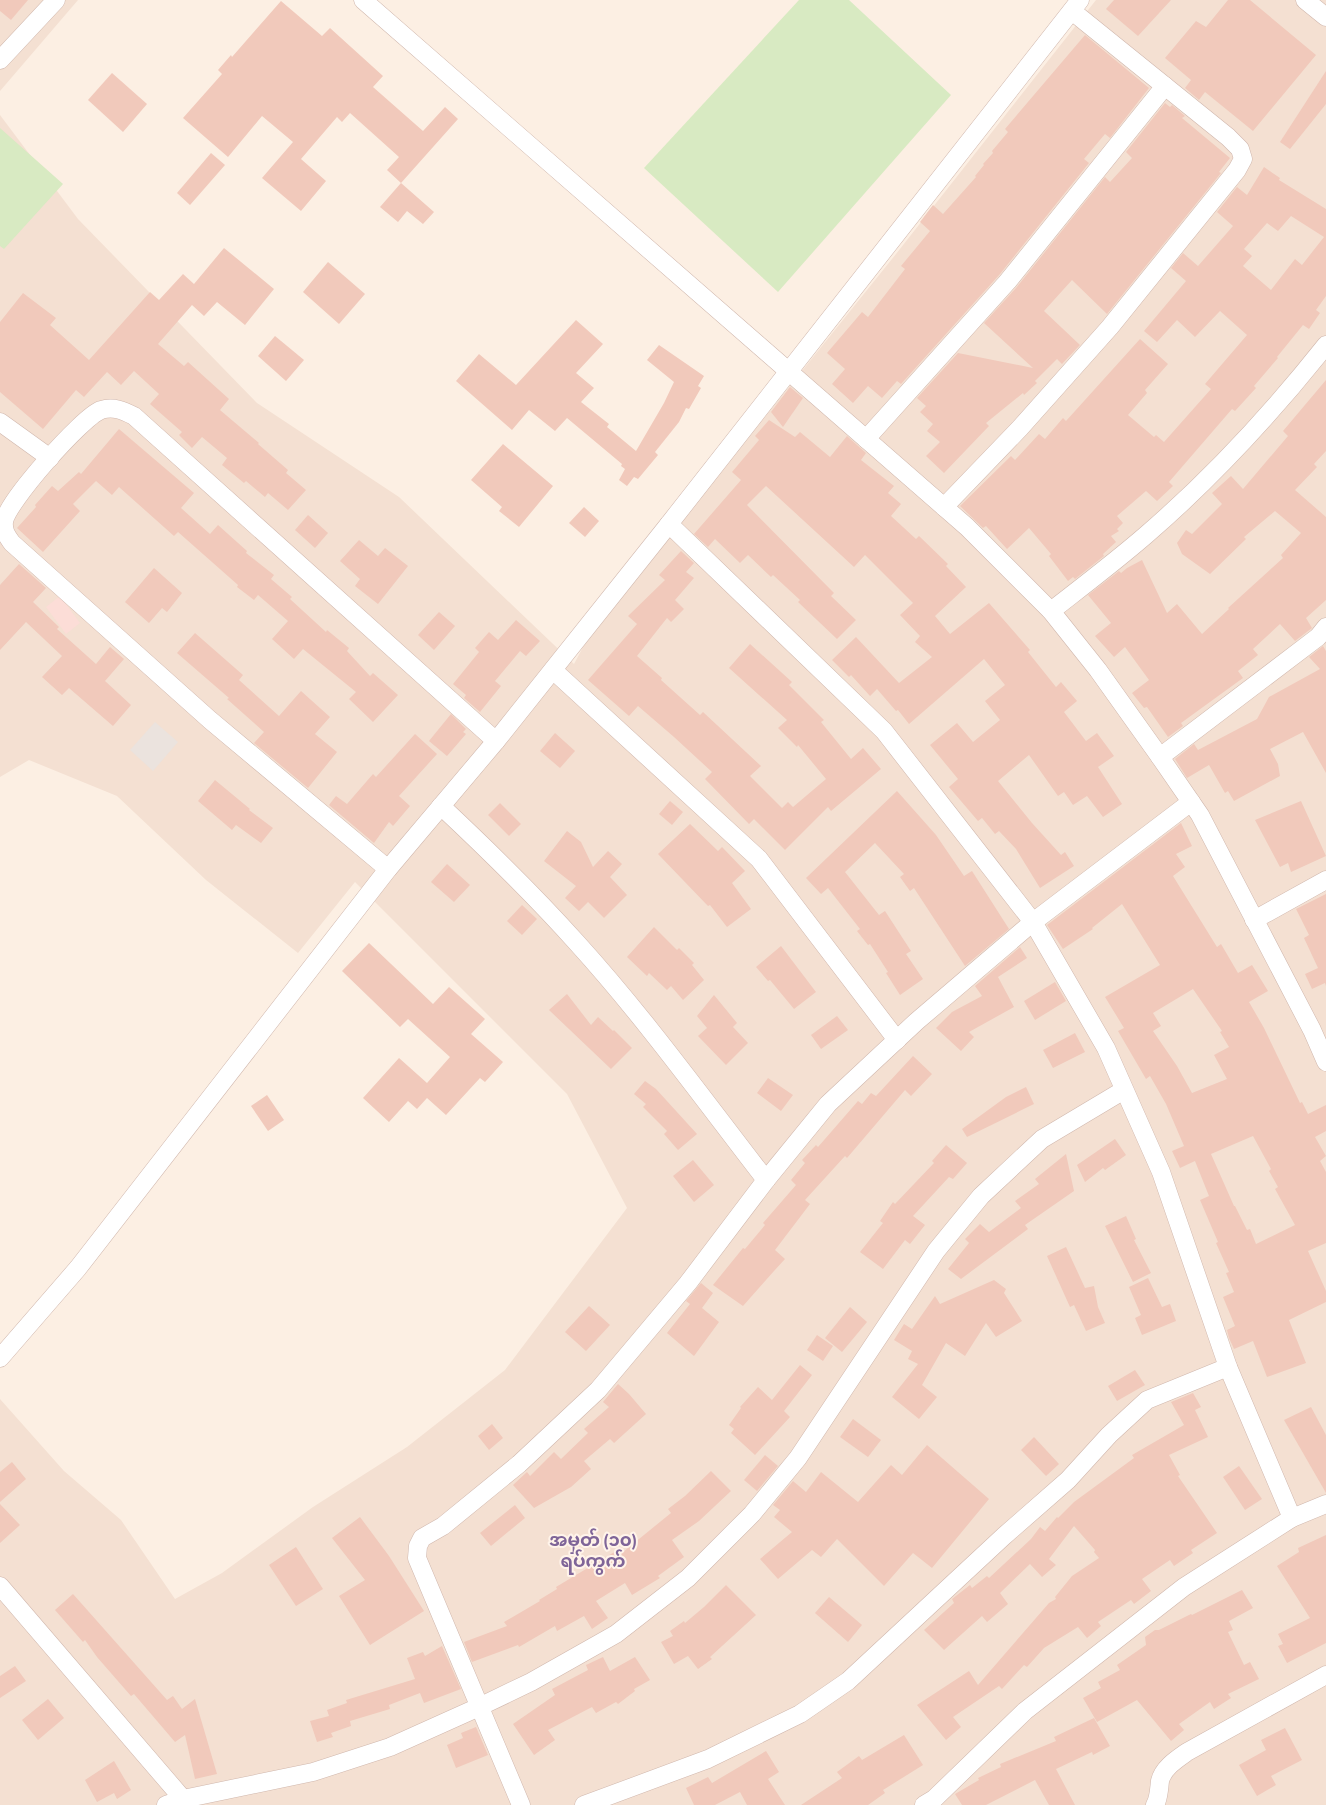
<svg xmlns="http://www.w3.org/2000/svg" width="1326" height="1805" viewBox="0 0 1326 1805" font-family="'PT Sans Narrow','Noto Sans Myanmar',sans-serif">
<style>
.residential{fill:#f4e0d2}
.commercial{fill:#fcddd7}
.industrial{fill:#ebe3de}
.green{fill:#d8eac2}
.building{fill:#f1c9bb;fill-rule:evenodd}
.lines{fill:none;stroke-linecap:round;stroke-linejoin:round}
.minor-casing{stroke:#d0b7ad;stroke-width:19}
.minor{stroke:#fff;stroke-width:18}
.labels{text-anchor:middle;stroke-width:4;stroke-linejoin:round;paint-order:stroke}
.quarter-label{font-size:18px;font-weight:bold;fill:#7f6598;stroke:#fff4ea}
</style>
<rect width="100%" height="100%" fill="#fcefe3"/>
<g class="residential">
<polygon points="0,0 78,0 0,91"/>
<polygon points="1096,0 1326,0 1326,1805 0,1805 0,1399 64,1471 121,1520 175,1599 222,1573 313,1507 407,1447 505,1370 627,1208 567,1094 355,882 298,953 206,880 117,796 29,760 0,777 0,115 78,219 257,403 399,497 574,664 590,634 896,254"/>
</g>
<polygon class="commercial" points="60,596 80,623 66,634 46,607"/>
<polygon class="industrial" points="155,722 178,742 153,771 130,750"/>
<g class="green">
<polygon points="799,0 849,0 951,95 778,292 644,168"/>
<polygon points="0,128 63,184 4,249 0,246"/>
</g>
<g class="building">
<polygon points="0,0 28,0 11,20 0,11"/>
<polygon points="1114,0 1171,0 1138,36 1106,9"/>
<polygon points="1228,0 1250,0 1316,55 1253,131 1205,92 1199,100 1185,88 1191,80 1165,58 1196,21 1206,27"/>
<polygon points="281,1 322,36 330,28 383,76 373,87 423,131 445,107 458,119 401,183 387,170 399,157 350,113 342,122 337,117 301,159 326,181 301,211 262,178 293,142 262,116 228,157 183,118 222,74 218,70 231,55 232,57"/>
<polygon points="1085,35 1149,88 1110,138 1105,134 1084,159 1089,163 1000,274 901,384 897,381 882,398 868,386 853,403 832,384 845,369 827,353 862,312 868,317 905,269 901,266 930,231 920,222 933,205 943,214 976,177 975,176 984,165 983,164 993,153 992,151 1008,132 1005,129"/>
<polygon points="1326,71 1326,104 1290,149 1280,142"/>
<polygon points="112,73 147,104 123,132 88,100"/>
<polygon points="1165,103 1170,107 1172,105 1185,116 1182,118 1230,158 1219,172 1221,173 1107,314 1072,280 1044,311 1080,345 1062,364 1057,359 1035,381 1037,383 1024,395 1023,393 986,423 989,426 944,473 926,456 940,442 927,431 933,424 920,412 926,406 917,398 958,353 1033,368 984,323 1016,288 1105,177 1110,182 1132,158 1126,152"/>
<polygon points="211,153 225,165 190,205 177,193"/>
<path d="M1264 167 1280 178 1279 180 1326 209V296L1316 310 1320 313 1309 329 1303 325 1277 357 1278 358 1254 386 1256 388 1235 411 1232 409 1169 482 1173 486 1157 501 1146 491 1117 516 1123 523 1117 529 1119 531 1111 536 1116 542 1103 554 1104 556 1075 579 1073 577 1068 581 1049 556 1051 554 1029 528 1007 549 986 526 983 528 960 506 1011 456 1015 460 1039 434 1045 439 1063 418 1066 421 1140 339 1168 364 1145 390 1147 393 1128 415 1154 437 1156 435 1164 442 1211 389 1205 384 1247 335 1220 311 1195 337 1177 320 1157 342 1144 331 1186 281 1171 268 1183 253 1198 266 1233 226 1217 212 1237 187 1247 195ZM1291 216 1324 237 1302 265 1295 259 1271 290 1243 266 1252 256 1244 249 1267 223 1278 231Z"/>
<polygon points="401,183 434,212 423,224 407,211 398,222 380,207"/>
<polygon points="224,248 274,289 245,325 217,302 204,316 192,305 158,344 184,366 188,362 229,399 220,410 259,443 258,444 288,470 286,473 306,490 288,510 268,493 265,497 246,481 244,483 222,465 227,458 202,437 192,448 179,435 182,432 150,404 159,394 134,371 121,385 107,372 84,397 76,390 43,429 0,392 0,322 23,293 56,318 50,325 89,360 150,292 159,300 183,274 194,284"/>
<polygon points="328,262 365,294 339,324 303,292"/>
<polygon points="576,320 603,344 576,373 594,388 581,402 609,424 607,427 636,451 664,403 674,382 647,360 659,345 704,376 698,386 701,388 689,409 686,408 679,422 655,452 658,455 638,479 634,477 627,486 619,480 625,469 621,466 622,464 567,418 555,431 529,410 512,430 456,381 479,354 516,385"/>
<polygon points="275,336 304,360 286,381 258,356"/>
<polygon points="1326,380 1326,451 1314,464 1317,467 1295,490 1326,517 1326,600 1306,618 1312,628 1295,641 1280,624 1253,649 1258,655 1238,671 1243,678 1181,723 1183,726 1168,737 1147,707 1144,708 1132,693 1149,680 1125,647 1114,657 1095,636 1111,623 1088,595 1119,571 1121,573 1127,568 1142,560 1167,613 1177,604 1202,634 1229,609 1228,608 1283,558 1281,555 1301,533 1275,511 1244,537 1246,539 1210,574 1182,554 1177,543 1186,530 1192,534 1222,504 1212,493 1231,476 1243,489 1288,436 1283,431"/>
<polygon points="790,387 803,398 783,427 771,412"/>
<polygon points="769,420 795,437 800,432 830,457 847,436 866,453 861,460 894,486 888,493 901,504 891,516 916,539 919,536 948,564 946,566 966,587 935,616 950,634 989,603 1030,650 1028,652 1056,687 1061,682 1077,701 1064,712 1086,741 1097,733 1114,756 1098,767 1122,804 1103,817 1087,796 1073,805 1064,792 1058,796 1029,755 998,781 1032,823 1061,855 1065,852 1074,866 1040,888 1016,849 999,831 995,834 982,818 978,821 949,787 958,779 930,745 957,723 973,742 1000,720 985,701 1005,685 984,659 909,724 898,710 896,711 877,689 870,696 851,675 849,677 832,660 856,637 899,683 932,657 915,642 920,636 900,615 913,603 865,555 854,567 766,486 747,505 834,593 831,596 856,620 837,639 798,602 800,600 773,575 771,577 748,555 740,563 715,539 708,547 694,534 741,480 732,472 759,440 755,436"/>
<polygon points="119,429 194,493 181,508 210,534 218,525 247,551 246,553 274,575 271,579 292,597 290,599 326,632 327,630 349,648 347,651 370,676 373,673 398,695 373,722 349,699 356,692 303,649 294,659 272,639 288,621 258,595 254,600 237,587 238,585 178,532 174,536 119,487 112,495 96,481 73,504 80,511 43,552 17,528 36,507 35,505 52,486 58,491 79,472 81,474"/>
<polygon points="503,444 553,486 519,527 499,511 502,507 471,480"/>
<polygon points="584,507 599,521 585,537 569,523"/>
<polygon points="308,515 328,533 315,548 295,530"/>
<polygon points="359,540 378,556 385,548 408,566 378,604 355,586 360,579 340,561"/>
<polygon points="681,551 694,563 686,572 694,578 675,600 684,609 671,622 667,618 637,656 662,678 661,680 700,715 703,712 761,766 750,776 782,808 788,802 793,807 826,779 798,745 797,747 778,728 787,720 729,668 750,644 792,682 789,685 824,720 821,722 851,759 863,748 881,769 831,811 828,807 785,850 754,819 749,824 705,779 712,772 674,737 638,706 629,716 588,680 637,624 628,616 665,580 659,575"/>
<polygon points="19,564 46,588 33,602 59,627 57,629 96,664 110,647 124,659 105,681 131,705 113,726 69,688 62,695 42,677 62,656 26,622 0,650 0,585"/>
<polygon points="154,568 182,593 167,612 162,608 149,623 125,602"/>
<polygon points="439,612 455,626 434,650 418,635"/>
<polygon points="516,620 540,641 526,656 520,651 495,681 501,686 480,712 464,698 466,695 453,684 479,652 475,648 489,632 498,640"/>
<polygon points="195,633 243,675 239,680 279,716 301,691 330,717 315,734 337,752 308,788 254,743 264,732 227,699 229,698 177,653"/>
<polygon points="1323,646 1326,651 1326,773 1303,732 1270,749 1278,764 1280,776 1234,801 1228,791 1225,793 1209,765 1187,778 1175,759 1194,744 1198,750 1257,719 1269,697 1320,669 1309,657"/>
<polygon points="451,714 466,729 463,732 466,734 447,756 429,741"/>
<polygon points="555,733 575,751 560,768 540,751"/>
<polygon points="415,734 437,754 399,796 410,806 393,826 389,822 374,843 329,805 336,796 347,804 373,774 376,777"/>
<polygon points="215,780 250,809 249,810 273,828 261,843 236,825 232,830 198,801"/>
<polygon points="897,791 936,835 964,876 972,871 1009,929 965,966 914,888 910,891 900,877 904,874 875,843 845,872 879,915 885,911 911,951 906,954 923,979 900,995 886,973 888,972 870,944 868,945 857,931 860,929 828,888 821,894 806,878"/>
<polygon points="670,801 683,812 672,825 659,814"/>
<polygon points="1301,801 1326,856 1291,872 1288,863 1280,867 1255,820"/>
<polygon points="500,803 521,824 509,836 488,815"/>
<path d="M1181 823 1192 846 1176 854 1185 867 1173 876 1217 947 1221 944 1238 973 1252 965 1268 991 1249 1002 1264 1028 1300 1103 1302 1102 1308 1114 1326 1105V1131L1315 1137 1326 1156 1320 1161 1326 1172V1243L1308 1251 1326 1291V1302L1289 1320 1306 1363 1267 1377 1253 1341 1234 1349 1229 1338 1227 1330 1235 1326 1223 1297 1234 1292 1226 1273 1229 1272 1216 1243 1218 1242 1200 1200 1209 1196 1195 1161 1180 1168 1172 1151 1184 1146 1166 1104 1150 1076 1146 1079 1118 1031 1124 1028 1105 997 1160 965 1122 904 1092 928 1093 929 1063 949 1047 925ZM1193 989 1222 1031 1220 1032 1229 1047 1214 1055 1227 1079 1192 1093 1177 1066 1153 1031 1161 1026 1153 1013ZM1253 1136 1271 1169 1269 1171 1278 1187 1275 1189 1295 1225 1256 1244 1250 1229 1247 1230 1235 1206H1234L1211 1154Z"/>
<polygon points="690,824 718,851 722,847 745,871 732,883 751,909 727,927 710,905 708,906 658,854"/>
<polygon points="567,831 581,842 593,867 608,851 622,864 610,877 627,895 604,918 588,902 579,911 565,898 576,886 544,861"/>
<polygon points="447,864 470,885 454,902 431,882"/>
<polygon points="1326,894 1326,986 1325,983 1312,989 1305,974 1318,968 1304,938 1309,935 1296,909"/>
<polygon points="522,905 537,919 522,935 507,921"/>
<polygon points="654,927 677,950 679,948 694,963 692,965 704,980 683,1000 671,986 667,990 649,973 647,976 627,957"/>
<polygon points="369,943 433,1004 449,987 485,1019 471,1034 503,1062 485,1082 480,1078 446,1115 427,1098 417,1109 408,1101 389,1122 363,1098 399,1058 427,1083 450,1057 408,1019 400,1027 342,971"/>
<polygon points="781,946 816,992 794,1009 770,980 768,981 756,967"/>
<polygon points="1020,947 1027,958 998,977 1014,1007 969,1032 974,1037 961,1051 936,1028 952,1012 982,996 975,986"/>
<polygon points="1055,982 1066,1001 1035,1020 1024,1001"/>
<polygon points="567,994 591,1025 598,1017 613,1031 614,1030 632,1048 611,1069 549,1010"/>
<polygon points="714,995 737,1023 733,1027 748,1043 726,1065 698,1036 707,1028 697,1016"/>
<polygon points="837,1016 848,1030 821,1049 811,1035"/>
<polygon points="1075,1033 1085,1052 1053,1068 1043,1050"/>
<polygon points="913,1056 932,1074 911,1096 905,1090 847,1158 845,1156 805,1200 810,1204 775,1250 785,1259 774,1271 743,1306 713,1285 743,1248 745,1249 765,1225 763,1223 796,1185 791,1180 805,1163 802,1160 816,1145 818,1147 858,1101 862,1104 871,1093 876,1096"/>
<polygon points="768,1078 793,1095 781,1111 757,1093"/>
<polygon points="645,1081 656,1089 697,1134 678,1150 664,1134 667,1131 643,1107 646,1104 634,1094"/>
<polygon points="1026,1087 1034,1104 967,1137 962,1129 1006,1097"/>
<polygon points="267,1095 284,1120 268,1131 251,1106"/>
<polygon points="1115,1139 1126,1155 1105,1170 1103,1168 1085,1182 1077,1165"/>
<polygon points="946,1145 967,1163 953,1179 949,1177 913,1216 925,1225 910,1244 905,1240 883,1269 860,1252 883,1223 880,1221 893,1202 895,1204 934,1163 932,1161"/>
<polygon points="1066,1154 1074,1191 1025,1225 1028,1229 961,1279 948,1269 969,1243 965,1239 980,1224 989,1232 1021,1208 1015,1201 1039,1184 1035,1179"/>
<polygon points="693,1160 714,1185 694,1202 673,1176"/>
<polygon points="1126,1216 1136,1239 1134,1240 1151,1273 1133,1282 1105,1226"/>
<polygon points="1066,1247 1085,1288 1094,1286 1098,1307 1105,1323 1086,1331 1074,1305 1070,1307 1047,1256"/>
<polygon points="1148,1278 1162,1307 1170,1304 1176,1321 1142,1335 1135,1318 1141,1315 1129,1287"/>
<polygon points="994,1280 1006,1289 1004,1293 1022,1321 996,1337 986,1323 965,1356 946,1343 922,1385 937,1397 919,1419 892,1397 918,1364 908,1359 912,1351 894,1340 904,1324 912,1329 935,1296 940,1304"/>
<polygon points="701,1283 713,1293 702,1308 719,1322 694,1356 667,1333 690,1304 686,1301"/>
<polygon points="589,1306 610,1325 586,1351 565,1332"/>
<polygon points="850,1307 867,1322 842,1352 825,1338"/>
<polygon points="817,1335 833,1346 823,1361 807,1350"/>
<polygon points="800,1365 812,1375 784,1411 790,1417 755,1455 731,1433 734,1429 729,1425 741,1408 740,1407 758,1387 772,1400"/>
<polygon points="1135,1370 1145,1385 1117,1401 1108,1386"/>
<polygon points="618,1384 629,1394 646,1414 614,1443 610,1439 584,1461 591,1469 571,1487 534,1508 513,1485 527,1472 530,1476 554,1452 561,1459 588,1433 584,1429 609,1407 603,1402"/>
<polygon points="1193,1393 1201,1407 1195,1410 1208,1437 1169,1455 1180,1475 1178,1476 1217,1533 1191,1550 1193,1553 1174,1566 1170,1560 1142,1579 1151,1591 1134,1604 1131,1600 1098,1622 1101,1626 1087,1638 1078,1627 1044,1648 1027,1667 1024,1665 1002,1689 999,1686 953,1717 961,1727 946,1740 917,1705 969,1671 978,1685 1049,1603 1056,1599 1055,1597 1072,1576 1099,1558 1094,1552 1095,1550 1074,1526 1049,1559 1056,1565 1042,1577 1030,1564 1000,1593 1008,1604 987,1622 982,1616 944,1650 924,1630 954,1603 952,1599 970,1585 972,1588 987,1576 989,1578 1031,1539 1040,1527 1045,1531 1057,1517 1058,1518 1074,1502 1134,1458 1132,1455 1184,1425 1171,1402"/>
<polygon points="1311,1407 1326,1435 1326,1493 1284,1420"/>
<polygon points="853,1419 881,1440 868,1457 840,1437"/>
<polygon points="492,1424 503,1438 489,1450 478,1436"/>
<polygon points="1034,1437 1059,1464 1046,1476 1021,1450"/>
<polygon points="927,1445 989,1499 932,1568 913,1553 884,1586 837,1539 821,1557 812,1550 778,1579 760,1559 792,1532 774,1517 780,1510 773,1505 793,1481 806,1492 821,1472 858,1502 891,1465 902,1475"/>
<polygon points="765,1455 778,1466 757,1491 744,1480"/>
<polygon points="12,1462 26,1479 0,1502 0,1472"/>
<polygon points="1239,1466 1262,1499 1245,1510 1223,1477"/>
<polygon points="711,1471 731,1491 699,1521 672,1540 684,1557 658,1576 660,1578 632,1595 625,1583 596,1601 608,1618 592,1629 584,1616 557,1631 555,1626 519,1647 518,1645 472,1662 464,1642 507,1626 504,1622 540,1601 539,1600 557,1589 556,1587 621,1548 623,1552 671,1513 668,1509 685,1496"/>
<polygon points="0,1504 20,1525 0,1543"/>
<polygon points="515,1505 525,1518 491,1546 480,1533"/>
<polygon points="360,1517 389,1556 424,1611 370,1645 339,1596 365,1580 332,1538"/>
<polygon points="1326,1535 1326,1643 1287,1663 1278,1646 1283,1644 1278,1634 1310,1618 1277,1566 1299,1552 1298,1548"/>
<polygon points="296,1547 323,1589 296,1606 269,1565"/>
<polygon points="726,1585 756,1615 710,1657 712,1659 698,1669 688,1656 674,1664 661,1642 673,1636 670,1631 684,1621 685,1623 704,1607"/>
<polygon points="1242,1590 1253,1608 1229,1621 1233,1630 1228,1632 1244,1665 1250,1662 1259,1679 1228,1694 1231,1698 1214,1709 1210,1702 1179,1724 1184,1730 1171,1741 1137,1700 1097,1722 1083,1698 1101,1688 1098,1682 1120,1670 1117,1665 1146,1645 1145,1637 1155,1630 1159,1630 1191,1614 1192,1615"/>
<polygon points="73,1594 167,1700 173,1696 182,1709 195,1699 217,1774 195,1779 185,1735 175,1742 134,1694 131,1696 97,1657 85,1640 83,1642 55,1610"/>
<polygon points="829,1597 862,1625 848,1642 815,1613"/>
<polygon points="442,1646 461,1689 424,1703 420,1693 389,1705 390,1709 350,1721 351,1726 331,1733 333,1737 317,1742 310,1721 329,1716 327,1710 347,1703 346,1700 415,1679 407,1658 423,1652 425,1656"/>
<polygon points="603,1657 610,1671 635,1657 650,1680 634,1689 635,1691 618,1704 616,1702 596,1713 592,1707 548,1730 555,1740 534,1755 513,1724 555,1695 552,1689 588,1670 586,1665"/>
<polygon points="15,1666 26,1681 0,1698 0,1676"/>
<polygon points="48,1699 64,1718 38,1740 22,1720"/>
<polygon points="1094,1718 1110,1746 1093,1755 1092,1752 1056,1769 1075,1805 1049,1805 1035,1780 986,1805 962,1805 955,1794 979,1780 978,1778 1001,1767 1000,1764 1056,1741 1054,1737"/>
<polygon points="476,1727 488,1755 456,1768 447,1745 463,1738 461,1733"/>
<polygon points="1285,1728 1302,1760 1271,1776 1276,1785 1257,1796 1239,1765 1266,1750 1261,1740"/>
<polygon points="904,1735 923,1765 883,1790 885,1793 868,1805 801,1805 842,1778 837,1772 859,1756 862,1760"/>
<polygon points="766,1751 779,1772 768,1779 785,1805 747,1805 740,1792 715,1805 694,1805 686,1788 708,1777 712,1783"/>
<polygon points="114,1761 131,1790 117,1799 114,1793 97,1802 85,1780"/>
</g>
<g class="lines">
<defs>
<g id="minor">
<polyline points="363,0 967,527 1051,611 1098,670 1160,757 1200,815 1312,1030 1326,1062"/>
<polyline points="1305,0 1326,17"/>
<polyline points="0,60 56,0"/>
<polyline points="0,422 50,458"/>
<polyline points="866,439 1008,281 1165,86"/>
<polyline points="944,507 1020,428 1110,327 1237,170 1243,159 1240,149 1228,137 1072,11"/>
<polyline points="669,524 884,731 1033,922 1106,1048 1161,1172 1228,1367 1292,1518"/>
<path d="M1051 611C1083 586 1116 561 1146 535 1212 478 1272 413 1326 345"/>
<polyline points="553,670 759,859 897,1040"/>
<polyline points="1160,757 1318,637 1326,627"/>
<path d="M441 806C488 850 534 895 577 943 645 1018 704 1100 766 1180"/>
<path d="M388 869 210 720 12 543C7 536 3 531 4 522 6 503 82 417 101 410 114 406 124 411 134 416L496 741"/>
<polyline points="1254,920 1326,880"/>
<polyline points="0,1358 78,1268 388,869 496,741 669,524 1080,0"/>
<polyline points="0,1586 183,1799"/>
<polyline points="166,1805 183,1799 313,1772 390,1747 479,1707 531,1682 616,1634 688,1578 752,1514 798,1458 936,1251 981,1196 1042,1139 1124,1090"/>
<polyline points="521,1805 417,1558 418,1546 422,1538 443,1526 519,1464 598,1390 688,1283 766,1180 828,1104 917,1021 1033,922 1191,802"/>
<polyline points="584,1805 708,1759 800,1714 848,1681 1004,1536 1068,1480 1109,1435 1147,1400 1228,1367"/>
<polyline points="924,1805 934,1799 1025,1711 1184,1587 1292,1518 1326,1504"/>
<path d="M1155 1805C1159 1798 1159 1789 1160 1781 1163 1768 1177 1759 1187 1752L1326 1675"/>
</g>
</defs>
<use href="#minor" class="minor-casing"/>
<use href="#minor" class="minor"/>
</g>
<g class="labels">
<g class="quarter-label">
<text x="593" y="1546">အမှတ် (၁၀)<tspan x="593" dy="21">ရပ်ကွက်</tspan></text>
</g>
</g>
</svg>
